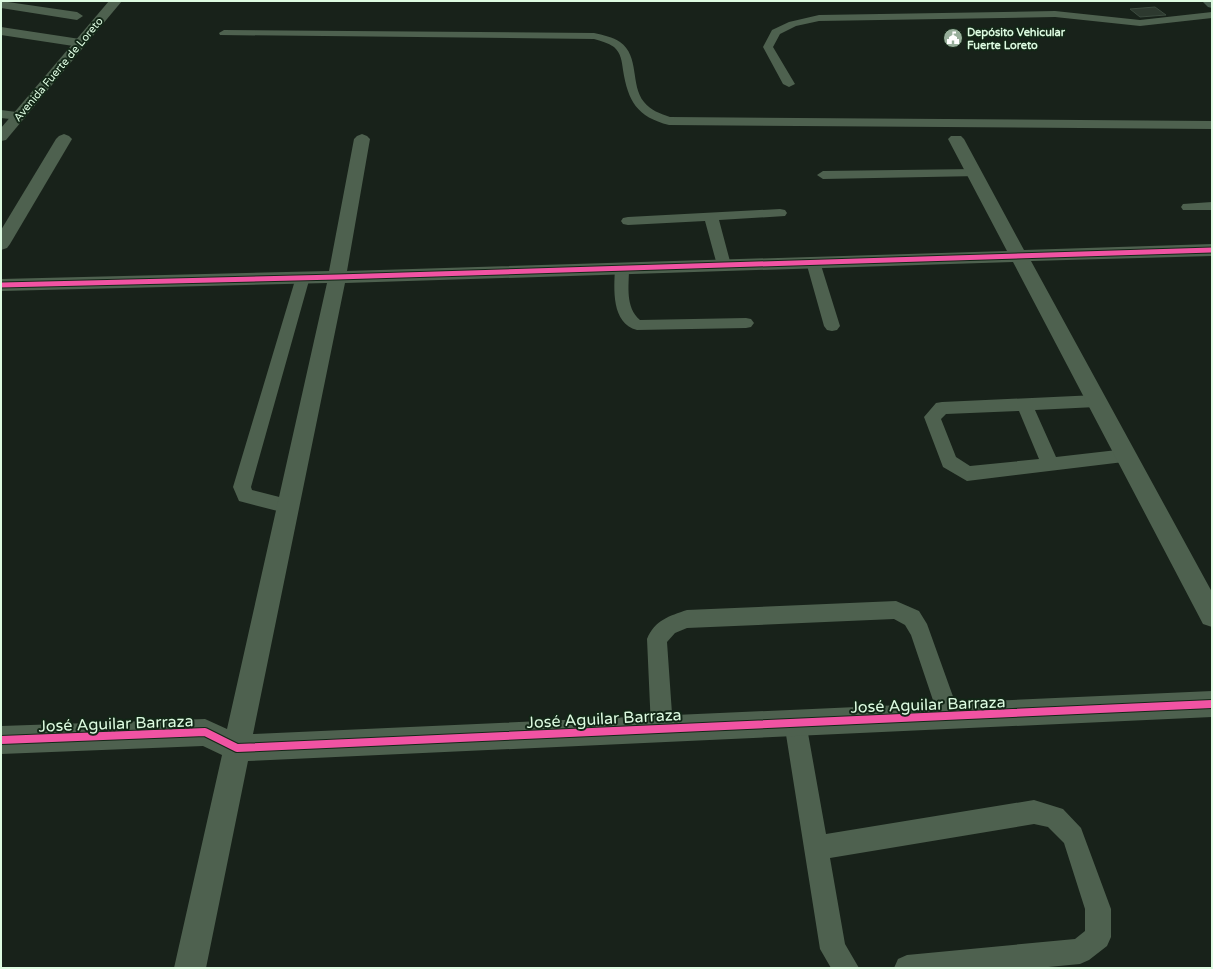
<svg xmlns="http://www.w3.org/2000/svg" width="1213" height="969" viewBox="0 0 1213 969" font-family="'Varela Round',sans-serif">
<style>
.building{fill:#2d392f;stroke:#3c4b3f}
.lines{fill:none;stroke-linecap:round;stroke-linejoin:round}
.service{fill:#4e614f;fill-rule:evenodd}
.minor{fill:#4e614f;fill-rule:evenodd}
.tertiary{fill:#4e614f;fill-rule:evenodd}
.primary{fill:#475c4e;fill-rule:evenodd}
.cycleway-far1-casing{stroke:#132717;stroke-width:7}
.cycleway-casing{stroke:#132717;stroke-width:10}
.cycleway-far1{stroke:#f153a3;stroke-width:5}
.cycleway{stroke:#f153a3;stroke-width:8}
.labels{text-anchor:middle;stroke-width:4;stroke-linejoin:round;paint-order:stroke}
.far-poi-label{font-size:11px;font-weight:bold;fill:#ddfbe1;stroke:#132717;text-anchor:start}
.far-street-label{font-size:11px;fill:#ddfbe1;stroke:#132717}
.near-street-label{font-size:16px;fill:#ddfbe1;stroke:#132717}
</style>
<rect width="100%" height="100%" fill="#18221a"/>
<polygon class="building" points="1155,7 1166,15 1140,17 1130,9"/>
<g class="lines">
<g class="service">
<polygon points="1055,11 1140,20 1212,12 1212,18 1140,26 1055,17 819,21 796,26 780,34 773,47 795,84 789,87 783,84 763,47 772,30 789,22 819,15"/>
<path d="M224 30 594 33C603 35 613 37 620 42 640 56 630 85 644 102 650 110 661 114 670 117L1212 121V129L669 125C637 117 628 101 623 70 622 62 621 53 614 47 608 43 601 41 594 39L220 35 219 33Z"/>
<polygon points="974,169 980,173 979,176 823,179 817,175 823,171"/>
<polygon points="1212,202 1212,210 1183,210 1181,207 1183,204"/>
<polygon points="780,209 785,210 787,213 785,216 719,220 731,265 729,268 719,268 717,265 705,221 628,225 623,224 621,221 623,218 628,217"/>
<polygon points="813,257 818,259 820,262 840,326 837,330 832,331 827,330 824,326 806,262 808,259"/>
<path d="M622 263 627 265 629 268C629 286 625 307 640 320L746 318 751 319 754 323 751 327 746 328 637 330C611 323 614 289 615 268L617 265Z"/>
<polygon points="303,272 308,274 310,277 251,487 252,490 295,501 298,506 295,511 289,514 239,501 233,487 296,277 298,274"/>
<path d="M1096 395 1102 397 1104 401 1102 405 1096 407 1035 410 1056 457 1126 449 1132 451 1135 456 1132 461 967 481 943 467 924 417 936 403 942 402ZM1019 411 1039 459 970 466 956 457 941 419 946 414Z"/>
<path d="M896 601 919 611 927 624 960 716 957 724 949 727 941 724 911 635 905 625 894 619 687 628 675 633 667 642 673 728 670 736 662 739 654 736 651 728 647 639C655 620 669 616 687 610Z"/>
<polygon points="795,711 803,714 806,722 826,834 1034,800 1063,809 1081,828 1111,909 1111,937 1107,946 1089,960 1080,964 1038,968 894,968 898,959 907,955 1075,939 1085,931 1085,909 1064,843 1048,827 1034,824 830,858 845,944 859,968 831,968 820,949 784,722 787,714"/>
</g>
<g class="minor">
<polygon points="1,1 77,12 83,16 77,20 1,8"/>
<polygon points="1,27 80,39 87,43 80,47 1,35"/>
<polygon points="1,110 24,113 26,116 24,119 19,120 1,118"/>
<polygon points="64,134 69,136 72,139 10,244 7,248 1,250 1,230 56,139 59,136"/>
<polygon points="362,134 367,136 370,139 347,271 1007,251 948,139 951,136 961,136 964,139 1024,250 1212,244 1212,256 1031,261 1212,592 1212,627 1203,624 1013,262 345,283 253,734 1212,691 1212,717 248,761 206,968 174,968 222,755 203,746 1,754 1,726 205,719 227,729 327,283 1,291 1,279 329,271 354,139 357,136"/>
</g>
<polygon class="tertiary" points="109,1 122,1 6,140 1,141 1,128"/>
<polygon class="primary" points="1202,1 1212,1 1212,8 1208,7"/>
<defs>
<polyline id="cycleway-far1" points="1,285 337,277 1212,250"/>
<polyline id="cycleway" points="1,740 205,732 237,748 1212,704"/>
</defs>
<use href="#cycleway-far1" class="cycleway-far1-casing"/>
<use href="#cycleway" class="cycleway-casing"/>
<use href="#cycleway-far1" class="cycleway-far1"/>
<use href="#cycleway" class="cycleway"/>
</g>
<defs>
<symbol id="civic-disc" viewBox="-11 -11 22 22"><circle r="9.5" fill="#98af9b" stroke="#132717"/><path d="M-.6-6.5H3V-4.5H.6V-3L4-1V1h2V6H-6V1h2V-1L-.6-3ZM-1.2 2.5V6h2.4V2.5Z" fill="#fff"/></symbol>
</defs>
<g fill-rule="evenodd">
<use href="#civic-disc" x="942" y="27" width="22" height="22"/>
</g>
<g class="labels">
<g class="far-poi-label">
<text x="967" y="36">Depósito Vehicular<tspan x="967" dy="13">Fuerte Loreto</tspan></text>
</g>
<g class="far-street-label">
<text transform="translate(58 69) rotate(-50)" y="4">Avenida Fuerte de Loreto</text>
</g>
<g class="near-street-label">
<text transform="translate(928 704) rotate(-2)" y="6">José Aguilar Barraza</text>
<text transform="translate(604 718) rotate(-3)" y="6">José Aguilar Barraza</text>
<text transform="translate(116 723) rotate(-2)" y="6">José Aguilar Barraza</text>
</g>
</g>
<rect width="1213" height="969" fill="none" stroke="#ddfbe1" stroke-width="4"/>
</svg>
